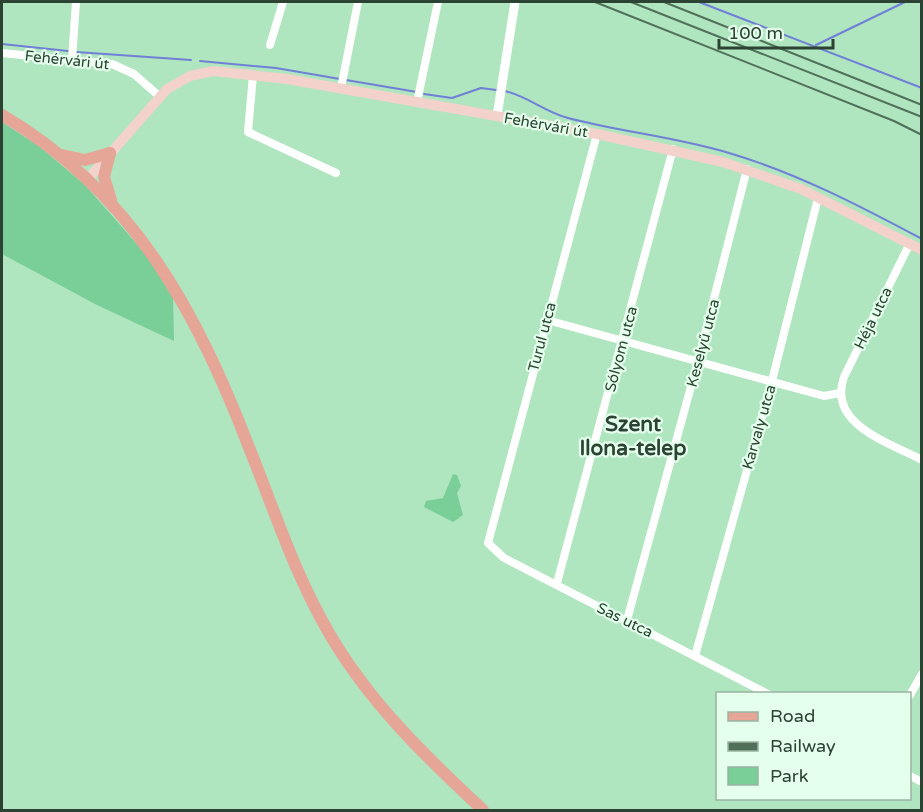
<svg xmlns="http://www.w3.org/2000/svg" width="923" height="812" viewBox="0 0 923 812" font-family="'Varela Round',sans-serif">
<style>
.green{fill:#7ace97}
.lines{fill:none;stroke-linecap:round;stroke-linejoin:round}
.stream{stroke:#7080d7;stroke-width:2}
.minor{stroke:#fff;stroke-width:8}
.tertiary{stroke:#fff;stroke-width:9}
.secondary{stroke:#f2d2cb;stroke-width:10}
.primary{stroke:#e6a697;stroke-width:12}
.rail{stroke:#51705a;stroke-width:2}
.labels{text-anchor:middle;stroke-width:4.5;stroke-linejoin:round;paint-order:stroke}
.street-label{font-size:15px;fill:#2c4233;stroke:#e4ffeb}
.district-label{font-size:21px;font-weight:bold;fill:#2c4233;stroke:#e4ffeb}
</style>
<rect width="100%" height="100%" fill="#afe5bf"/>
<g class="green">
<polygon points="2,122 40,147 85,185 143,251 173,296 174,341 97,305 2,254"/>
<polygon points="453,474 457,475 461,486 457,493 463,515 453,522 424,507 426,501 443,498"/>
</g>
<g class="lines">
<g class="stream">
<polyline points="699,2 922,88"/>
<polyline points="2,44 68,51"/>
<polyline points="816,45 905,2"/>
<polyline points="76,52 191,60"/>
<polyline points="200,61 276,68 340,79"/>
<polyline points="346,80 417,92"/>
<path d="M505 91C529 97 545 112 568 118 621 132 676 137 729 153 797 173 860 206 922 239"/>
<polyline points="424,94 452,98 481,88 496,90"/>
</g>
<g class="minor">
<polyline points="270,45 283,2"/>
<polyline points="2,53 112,64 134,74 159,96"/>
<polyline points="72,60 76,2"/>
<polyline points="253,75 248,132 336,173"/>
<polyline points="341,88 358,2"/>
<polyline points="417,102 438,2"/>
<polyline points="597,134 488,543 504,558 768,694"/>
<path d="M910 243 844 377C827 424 888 442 922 460"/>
<polyline points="547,320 824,396 840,393"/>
<polyline points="557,583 673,149"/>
<polyline points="627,620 698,361 747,169"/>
<polyline points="695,656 772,381 818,198"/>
<polyline points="910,695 922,674"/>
<polyline points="910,776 922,782"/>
</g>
<polyline class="tertiary" points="497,116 515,2"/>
<polyline class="secondary" points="87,180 167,89 190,76 213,71 287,79 417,102 597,134 723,162 801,189 922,250"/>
<g class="primary">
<path d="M2 115C134 193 197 312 250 450 275 512 295 575 329 633 369 702 425 756 483 810"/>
<polyline points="110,153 104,177 111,200"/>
<polyline points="62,155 85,160 110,153"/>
</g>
<g class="rail">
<polyline points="595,2 894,121 922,135"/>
<polyline points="631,2 922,117"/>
<polyline points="664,2 922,105"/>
</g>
</g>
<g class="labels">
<g class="street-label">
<text transform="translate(67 60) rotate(6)" y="5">Fehérvári út</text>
<text transform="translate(546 125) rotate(10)" y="5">Fehérvári út</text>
<text transform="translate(873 318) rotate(-64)" y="5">Héja utca</text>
<text transform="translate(542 337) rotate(-75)" y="5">Turul utca</text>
<text transform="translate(703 343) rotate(-75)" y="5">Keselyű utca</text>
<text transform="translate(621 349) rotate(-75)" y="5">Sólyom utca</text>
<text transform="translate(759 427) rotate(-74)" y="5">Karvaly utca</text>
<text transform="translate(625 620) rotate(26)" y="5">Sas utca</text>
</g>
<g class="district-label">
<text x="633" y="431">Szent<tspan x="633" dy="24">Ilona-telep</tspan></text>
</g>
</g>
<rect width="923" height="812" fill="none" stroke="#2c4233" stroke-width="6"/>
<rect x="716" y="692" width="195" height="108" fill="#e4ffeb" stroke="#9ab3a1" stroke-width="1.5"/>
<rect x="728" y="712" width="30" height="9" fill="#e6a697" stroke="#9ab3a1" stroke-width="1.5"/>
<text x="770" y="722" font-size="18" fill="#2c4233">Road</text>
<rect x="728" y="742" width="30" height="9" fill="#51705a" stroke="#9ab3a1" stroke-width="1.5"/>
<text x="770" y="752" font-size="18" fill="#2c4233">Railway</text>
<rect x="728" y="767" width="30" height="18" fill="#7ace97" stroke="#9ab3a1" stroke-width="1.5"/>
<text x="770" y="782" font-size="18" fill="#2c4233">Park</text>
<path d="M719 39v9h114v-9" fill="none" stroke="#2c4233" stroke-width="3"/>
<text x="728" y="39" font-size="18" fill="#2c4233" stroke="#e4ffeb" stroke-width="4.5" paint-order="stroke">100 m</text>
</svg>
